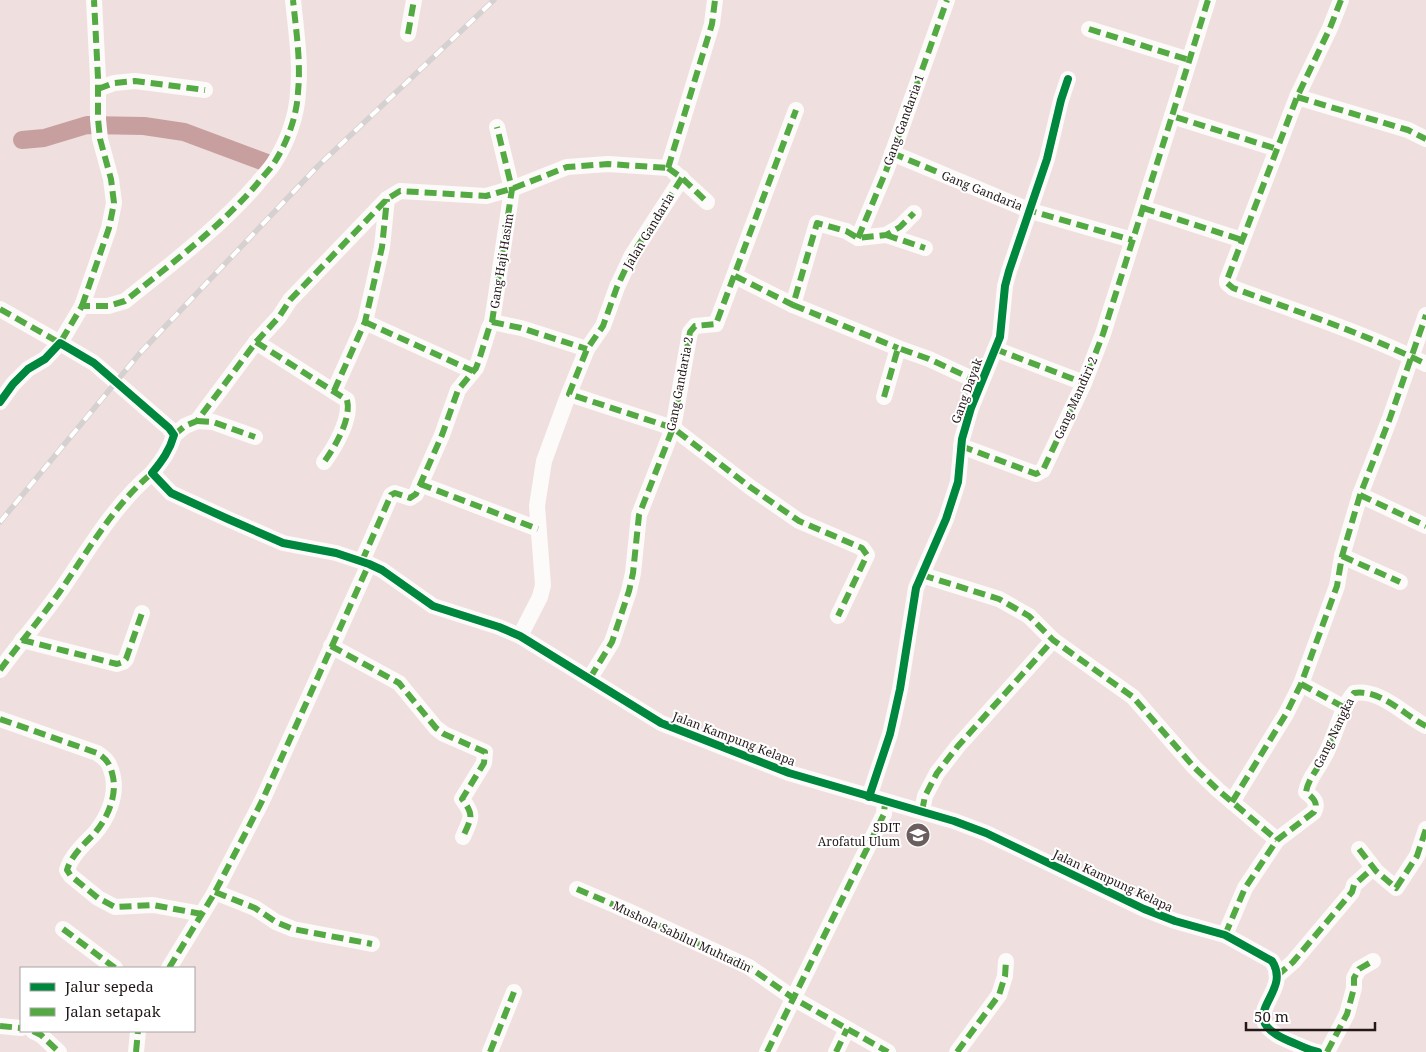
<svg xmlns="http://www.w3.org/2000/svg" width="1426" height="1052" viewBox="0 0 1426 1052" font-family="'Noto Serif',serif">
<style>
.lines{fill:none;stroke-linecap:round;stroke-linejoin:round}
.canal{stroke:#c79f9f;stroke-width:18}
.minor{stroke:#fdfafa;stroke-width:16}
.rail-casing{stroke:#d6d1d1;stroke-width:5.5}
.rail{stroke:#fff;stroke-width:4;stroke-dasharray:11;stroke-linecap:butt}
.quiet{stroke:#53a942;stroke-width:6;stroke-dasharray:12 6;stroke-linecap:butt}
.cycleway-casing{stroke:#fff;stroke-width:11}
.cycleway{stroke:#00873e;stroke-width:8}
.labels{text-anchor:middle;stroke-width:4;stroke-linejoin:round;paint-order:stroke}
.street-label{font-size:12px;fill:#241919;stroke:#fff}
.poi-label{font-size:12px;fill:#241919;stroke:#fff;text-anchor:end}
</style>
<rect width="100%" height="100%" fill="#f0dfdf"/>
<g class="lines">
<polyline class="canal" points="22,140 44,138 87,125 144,126 184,132 267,163"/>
<g class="minor">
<polyline points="1208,0 1172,116 1277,149"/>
<path d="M1341 0 1330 28 1297 97 1227 280V283L1233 288C1298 312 1364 333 1426 364"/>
<polyline points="1089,29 1189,60"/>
<polyline points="408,34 414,0"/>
<polyline points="98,89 114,83 135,81 205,90"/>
<polyline points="1297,97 1408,130 1426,139"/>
<polyline points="892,153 1031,211 1132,240"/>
<polyline points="668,168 712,24 715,0"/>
<polyline points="674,172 707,202"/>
<polyline points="1143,208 1242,240"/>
<polyline points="886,235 925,248"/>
<polyline points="858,238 886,171 947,0"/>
<polyline points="735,276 793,305 817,223 846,231 858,238 886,235 900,227 914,213"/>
<polyline points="793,305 898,348"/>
<polyline points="82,306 109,228 114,203 111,179 100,139 98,119 98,78 94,0"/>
<path d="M0 309 60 343 82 306H108L125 301C171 264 219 228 257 184 262 177 269 171 274 163 287 143 297 116 298 92 301 61 296 30 293 0"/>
<polyline points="365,322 473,371"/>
<polyline points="492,322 521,328 587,349"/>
<path d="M256 342 347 400C352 418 335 447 324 462"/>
<polyline points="995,349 1084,383"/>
<polyline points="334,391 365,322 382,247 387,199"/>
<polyline points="569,394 673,428 750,487 799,521 862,548 867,555 838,616"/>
<polyline points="884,397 898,348 929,359 981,383"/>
<path d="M0 402 13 384 28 369 45 359 60 343 94 363 169 428 174 435C170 450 162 461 152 473L171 493 228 519 283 543 336 553 369 564 382 570 433 606 499 627 520 636 661 723 789 773 954 821 986 833 1144 909 1175 921 1225 935 1272 961C1294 995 1230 1016 1289 1041 1299 1045 1308 1050 1318 1052"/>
<polyline points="197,421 213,422 255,437"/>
<polyline points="174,435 185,426 197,421 256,342 279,317 290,300 387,199 400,191 486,196 514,188 567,167 608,164 668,168"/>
<polyline points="961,446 1036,474 1043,470 1084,383 1103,334 1172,116"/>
<polyline points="420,484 538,529"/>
<polyline points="1360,495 1426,526"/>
<polyline points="1342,556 1400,582"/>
<polyline points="362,561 391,495 395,493 410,498 416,494 442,435 458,390 476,368 479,360 489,328 492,322 512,189 497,127"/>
<polyline points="922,575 999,599 1029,616 1053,640 1133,697 1194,767 1218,790 1277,840"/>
<polyline points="520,636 540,597 543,585 537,506 544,461 566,401 587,349 603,326 617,287 632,255 682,178"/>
<polyline points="22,640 117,664 123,662 126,659 142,613"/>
<path d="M331 646 399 683 436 728 444 734 485 752 484 763 462 799C475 816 471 818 463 837"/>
<path d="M0 670C20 643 42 617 61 590 89 549 114 505 152 473"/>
<polyline points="590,678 612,642 629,591 633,573 639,515 673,428 690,332 695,326 716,324 796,110"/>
<polyline points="1301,684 1345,708"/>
<path d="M0 719 97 753C108 760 110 764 113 777 117 797 107 819 94 834 84 844 71 856 67 870L71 876 98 898 115 907 153 905 202 914"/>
<polyline points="869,797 890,734 900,689 916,588 946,519 958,482 962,439 971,408 1000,337 1005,286 1009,271 1047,159 1061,100 1068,79"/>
<polyline points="1232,802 1286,714 1301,684 1337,586 1342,556 1360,495 1390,418 1426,315"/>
<polyline points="922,811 925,796 937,773 958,746 1053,640"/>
<polyline points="1359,849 1376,871 1396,888 1417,856 1426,829"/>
<polyline points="577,889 626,910 749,967 793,998 888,1052"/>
<polyline points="215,892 255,908 276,922 293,929 372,944"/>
<polyline points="63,929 115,968"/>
<path d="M1225 935 1245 888 1277 840 1314 812C1319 802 1313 798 1306 792 1308 779 1318 769 1324 757 1336 737 1339 711 1354 693 1381 689 1404 715 1426 726"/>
<polyline points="169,968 214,894 262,801 369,564"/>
<polyline points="1277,976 1293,962 1352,892 1354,885 1373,868"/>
<polyline points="0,1026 21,1028"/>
<polyline points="33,1031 41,1035 59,1052"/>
<polyline points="136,1052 138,1031"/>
<polyline points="490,1052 514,992"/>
<polyline points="767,1052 884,814 885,802"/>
<polyline points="836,1052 847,1029"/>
<polyline points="957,1052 999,995 1005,976 1006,961"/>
<polyline points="1327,1052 1347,1014 1354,988 1354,978 1359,969 1373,961"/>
</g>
<defs>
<polyline id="rail" points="0,522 140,353 319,165 494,0"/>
</defs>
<use href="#rail" class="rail-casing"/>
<use href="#rail" class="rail"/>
<g class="quiet">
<polyline points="1208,0 1172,116 1277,149"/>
<path d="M1341 0 1330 28 1297 97 1227 280V283L1233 288C1298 312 1364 333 1426 364"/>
<polyline points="1089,29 1189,60"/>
<polyline points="408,34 414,0"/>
<polyline points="98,89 114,83 135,81 205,90"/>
<polyline points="1297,97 1408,130 1426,139"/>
<polyline points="892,153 1031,211 1132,240"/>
<polyline points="668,168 712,24 715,0"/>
<polyline points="668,168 682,178 707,202"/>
<polyline points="682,178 632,255 617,287 603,326 587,349 569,394 673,428 750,487 799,521 862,548 867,555 838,616"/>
<polyline points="1143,208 1242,240"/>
<polyline points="886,235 925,248"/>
<polyline points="858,238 886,171 947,0"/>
<polyline points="735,276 793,305 817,223 846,231 858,238 886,235 900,227 914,213"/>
<polyline points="793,305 898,348"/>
<polyline points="82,306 109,228 114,203 111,179 100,139 98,119 98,78 94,0"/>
<path d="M0 309 60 343 82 306H108L125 301C171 264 219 228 257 184 262 177 269 171 274 163 287 143 297 116 298 92 301 61 296 30 293 0"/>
<polyline points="365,322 473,371"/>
<polyline points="492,322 521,328 587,349"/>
<path d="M256 342 347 400C352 418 335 447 324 462"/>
<polyline points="995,349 1084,383"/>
<polyline points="334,391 365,322 382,247 387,199"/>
<polyline points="884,397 898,348 929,359 981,383"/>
<polyline points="197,421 213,422 255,437"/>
<polyline points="174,435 185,426 197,421 256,342 279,317 290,300 387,199 400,191 486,196 514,188 567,167 608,164 668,168"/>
<polyline points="961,446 1036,474 1043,470 1084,383 1103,334 1172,116"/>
<polyline points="420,484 538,529"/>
<polyline points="1360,495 1426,526"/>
<polyline points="1342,556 1400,582"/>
<polyline points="362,561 391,495 395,493 410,498 416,494 442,435 458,390 476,368 479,360 489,328 492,322 512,189 497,127"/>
<polyline points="922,575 999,599 1029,616 1053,640 1133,697 1194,767 1218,790 1277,840"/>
<polyline points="22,640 117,664 123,662 126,659 142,613"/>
<path d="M331 646 399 683 436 728 444 734 485 752 484 763 462 799C475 816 471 818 463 837"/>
<path d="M0 670C20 643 42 617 61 590 89 549 114 505 152 473"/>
<polyline points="590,678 612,642 629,591 633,573 639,515 673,428 690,332 695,326 716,324 796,110"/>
<polyline points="1301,684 1345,708"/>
<path d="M0 719 97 753C108 760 110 764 113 777 117 797 107 819 94 834 84 844 71 856 67 870L71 876 98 898 115 907 153 905 202 914"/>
<polyline points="1232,802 1286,714 1301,684 1337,586 1342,556 1360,495 1390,418 1426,315"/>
<polyline points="922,811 925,796 937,773 958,746 1053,640"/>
<polyline points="1359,849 1376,871 1396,888 1417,856 1426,829"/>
<polyline points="577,889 626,910 749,967 793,998 888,1052"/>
<polyline points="215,892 255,908 276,922 293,929 372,944"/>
<polyline points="63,929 115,968"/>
<path d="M1225 935 1245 888 1277 840 1314 812C1319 802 1313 798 1306 792 1308 779 1318 769 1324 757 1336 737 1339 711 1354 693 1381 689 1404 715 1426 726"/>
<polyline points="169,968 214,894 262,801 369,564"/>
<polyline points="1277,976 1293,962 1352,892 1354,885 1373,868"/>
<polyline points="0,1026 21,1028"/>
<polyline points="33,1031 41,1035 59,1052"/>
<polyline points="136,1052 138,1031"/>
<polyline points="490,1052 514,992"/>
<polyline points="767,1052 884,814 885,802"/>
<polyline points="836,1052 847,1029"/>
<polyline points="957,1052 999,995 1005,976 1006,961"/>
<polyline points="1327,1052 1347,1014 1354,988 1354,978 1359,969 1373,961"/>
</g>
<defs>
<g id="cycleway">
<path d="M0 402 13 384 28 369 45 359 60 343 94 363 169 428 174 435C170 450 162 461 152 473L171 493 228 519 283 543 336 553 369 564 382 570 433 606 499 627 520 636 661 723 789 773 954 821 986 833 1144 909 1175 921 1225 935 1272 961C1294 995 1230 1016 1289 1041 1299 1045 1308 1050 1318 1052"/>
<polyline points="869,797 890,734 900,689 916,588 946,519 958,482 962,439 971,408 1000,337 1005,286 1009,271 1047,159 1061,100 1068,79"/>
</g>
</defs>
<use href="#cycleway" class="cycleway-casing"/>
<use href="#cycleway" class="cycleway"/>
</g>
<defs>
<symbol id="school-disc" viewBox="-11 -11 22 22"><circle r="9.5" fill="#6b5e5e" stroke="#fff"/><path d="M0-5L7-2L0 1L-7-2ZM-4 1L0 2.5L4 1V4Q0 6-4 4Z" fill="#fff"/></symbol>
</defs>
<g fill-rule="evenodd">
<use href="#school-disc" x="904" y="821" width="28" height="28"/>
</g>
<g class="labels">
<g class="street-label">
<text transform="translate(904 120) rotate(-70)" y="4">Gang Gandaria 1</text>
<text transform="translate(982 191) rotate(22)" y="4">Gang Gandaria</text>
<text transform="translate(649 231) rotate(-59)" y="4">Jalan Gandaria</text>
<text transform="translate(502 261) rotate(-81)" y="4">Gang Haji Hasim</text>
<text transform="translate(680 384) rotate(-79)" y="4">Gang Gandaria 2</text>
<text transform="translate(967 391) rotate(-70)" y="4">Gang Dayak</text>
<text transform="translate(1076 398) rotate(-66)" y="4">Gang Mandiri 2</text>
<text transform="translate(1334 733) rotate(-64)" y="4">Gang Nangka</text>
<text transform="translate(734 739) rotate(21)" y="4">Jalan Kampung Kelapa</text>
<text transform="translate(1113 881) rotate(25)" y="4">Jalan Kampung Kelapa</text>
<text transform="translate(682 937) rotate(25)" y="4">Mushola Sabilul Muhtadin</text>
</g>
<g class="poi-label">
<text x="900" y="832">SDIT<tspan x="900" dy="14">Arofatul Ulum</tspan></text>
</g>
</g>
<rect x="20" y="967" width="175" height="65" fill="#ffffff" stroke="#a7a3a3"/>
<rect x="30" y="983" width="25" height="8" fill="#00873e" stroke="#a7a3a3"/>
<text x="65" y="992" font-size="15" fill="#241919">Jalur sepeda</text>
<rect x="30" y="1008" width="25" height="8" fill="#53a942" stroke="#a7a3a3"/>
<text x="65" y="1017" font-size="15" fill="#241919">Jalan setapak</text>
<path d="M1246 1022v8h129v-8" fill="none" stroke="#241919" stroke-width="2.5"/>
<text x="1254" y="1022" font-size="15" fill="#241919" stroke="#ffffff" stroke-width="4" paint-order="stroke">50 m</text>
</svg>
